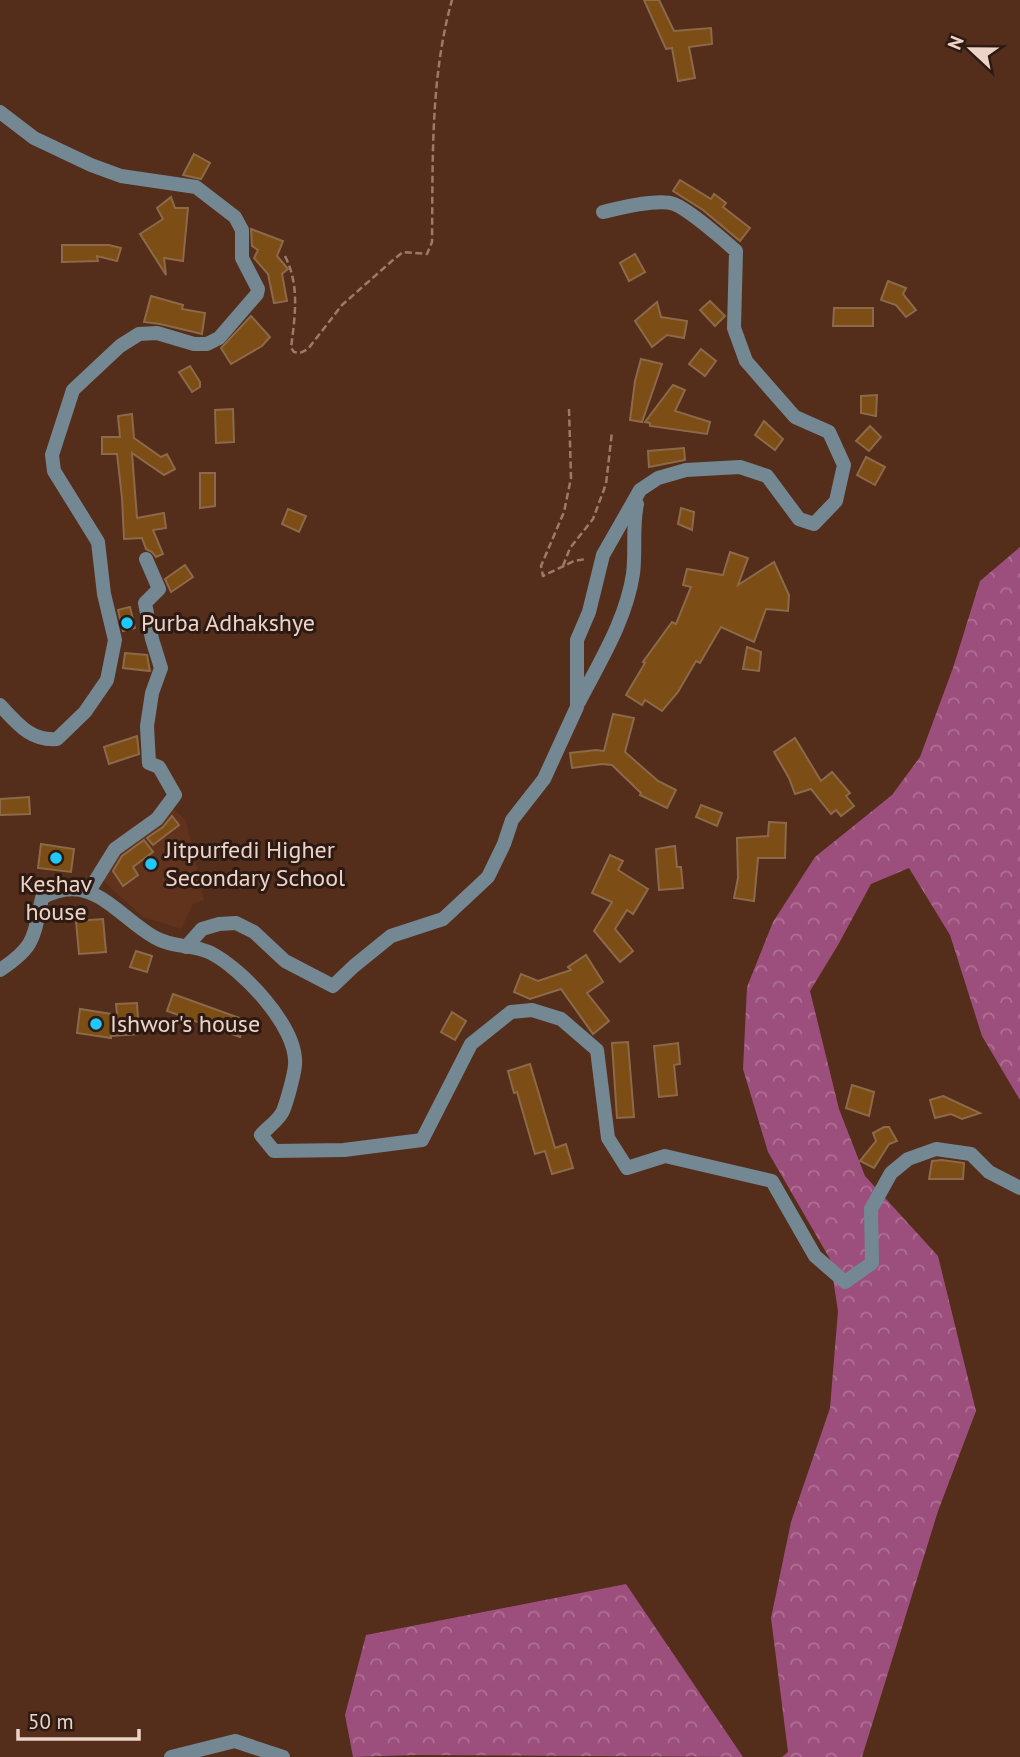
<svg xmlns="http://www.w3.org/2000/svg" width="1020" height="1757" viewBox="0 0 1020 1757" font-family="'PT Sans',sans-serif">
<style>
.built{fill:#61331d}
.forest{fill:url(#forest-crowns)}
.building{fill:#7c4d14;stroke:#8c6a49;stroke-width:2}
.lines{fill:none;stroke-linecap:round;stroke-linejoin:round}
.path{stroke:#9b7a6c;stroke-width:2.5;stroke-dasharray:7 3.5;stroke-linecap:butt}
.street{stroke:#738892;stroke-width:14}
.poi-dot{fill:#1fc9fd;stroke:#2d1b13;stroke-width:2.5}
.labels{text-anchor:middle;stroke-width:6;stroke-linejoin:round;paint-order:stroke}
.poi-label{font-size:24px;fill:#edd4c9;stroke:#2d1b13;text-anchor:start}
</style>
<defs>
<pattern id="forest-crowns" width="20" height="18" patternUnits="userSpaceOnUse" patternTransform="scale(1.75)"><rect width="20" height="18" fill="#9c4f7c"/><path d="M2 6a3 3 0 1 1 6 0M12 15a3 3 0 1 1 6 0" fill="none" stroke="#af7093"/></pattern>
</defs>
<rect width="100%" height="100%" fill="#542d1b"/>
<polygon class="built" points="170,806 186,820 204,900 193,904 181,929 143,917 101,879 113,849"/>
<g class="forest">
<polygon points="1020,547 1020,1100 982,1036 950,935 909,868 871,884 838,945 810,991 839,1109 865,1176 938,1256 976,1411 938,1511 862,1757 782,1757 788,1752 771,1618 791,1522 830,1408 838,1311 830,1259 768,1152 743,1069 747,987 773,922 815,857 892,795 920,757 953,668 980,581"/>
<polygon points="626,1584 743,1757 415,1755 353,1757 345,1715 366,1635"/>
</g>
<g class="building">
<polygon points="644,0 659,0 674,31 711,28 712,44 689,47 695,78 678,81 672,48 666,49"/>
<polygon points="194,154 210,163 201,179 183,175"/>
<polygon points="680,180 711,199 714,194 726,203 723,207 750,228 740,241 703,210 673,191"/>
<polygon points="171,197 175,208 188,208 183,261 164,258 166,275 140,234 163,219 157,208"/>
<polygon points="251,229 283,241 277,256 288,269 282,274 287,301 274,303 268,274 254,258 258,250 252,246"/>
<polygon points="62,245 109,245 121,248 117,261 97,256 98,261 62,262"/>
<polygon points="635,254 645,272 629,281 620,263"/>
<polygon points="888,281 906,288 903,294 916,310 906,317 896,305 881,300"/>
<polygon points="151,296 183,305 182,309 205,313 202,334 160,324 144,322"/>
<polygon points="710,301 725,316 715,326 700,310"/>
<polygon points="657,302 661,317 687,321 684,338 667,335 652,347 635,321"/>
<polygon points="834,308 873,308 873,326 833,326"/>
<polygon points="251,316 270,337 262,346 231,364 221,348"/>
<polygon points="701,349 716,361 705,376 689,364"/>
<polygon points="641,359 662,364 642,422 630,420 635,381"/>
<polygon points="190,366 200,382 200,387 192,392 179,372"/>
<polygon points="673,385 685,390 675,411 710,422 707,434 650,426 650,423 645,422"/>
<polygon points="877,395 876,416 861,413 861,396"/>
<polygon points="233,409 234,442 216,443 215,410"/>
<polygon points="132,414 134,438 161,457 167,454 175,469 164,475 132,453 137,518 164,513 166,528 153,530 163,554 156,557 152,552 146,549 142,538 124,539 122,498 117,454 102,454 102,437 120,437 118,416"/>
<polygon points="764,421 783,439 775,450 755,435"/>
<polygon points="870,426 881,437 869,451 856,441"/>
<polygon points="684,448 685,460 649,467 648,451"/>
<polygon points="866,457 885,467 875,485 857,475"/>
<polygon points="200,473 215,473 215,506 200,508"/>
<polygon points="681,508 694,512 692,530 678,524"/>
<polygon points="288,509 306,516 299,532 282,524"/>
<polygon points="730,552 748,558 738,585 774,562 789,595 788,611 766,609 754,642 721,627 700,663 696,661 678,692 662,711 645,700 642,705 626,695 645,663 643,662 672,622 676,624 691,587 683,585 687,569 723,575"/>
<polygon points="185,565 193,577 171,592 165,579"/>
<polygon points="130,607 135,628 123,631 118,610"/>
<polygon points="747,647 761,652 759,671 743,669"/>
<polygon points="125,653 147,655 150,671 123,668"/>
<polygon points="613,714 634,718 625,752 658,781 676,790 667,808 640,795 641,793 612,765 602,764 572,768 570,753 596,750 604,751"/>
<polygon points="137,736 139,754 109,764 104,747"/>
<polygon points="795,738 821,781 832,772 850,793 846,796 854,806 841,816 836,810 831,814 811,789 795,794 789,778 774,752"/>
<polygon points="29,797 30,814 0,815 0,799"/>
<polygon points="701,805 722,813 717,826 696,817"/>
<polygon points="172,816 179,825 153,845 147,838 163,827"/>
<polygon points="769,822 786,823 785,858 758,858 754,901 734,898 738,878 737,838 768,836"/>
<polygon points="144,840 153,852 133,867 138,875 123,886 113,871 122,856"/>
<polygon points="41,844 74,849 71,872 38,868"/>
<polygon points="675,846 677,867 681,867 683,888 659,890 656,849"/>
<polygon points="610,855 623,861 618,870 648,889 633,914 627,910 615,929 633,951 620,962 594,931 612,902 592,893"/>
<polygon points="103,919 106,952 79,954 76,921"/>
<polygon points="136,951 152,956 147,972 130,967"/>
<polygon points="586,955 603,982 587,993 609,1021 593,1034 561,989 530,999 514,992 521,974 538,981 571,970 568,967"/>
<polygon points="173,994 245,1020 240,1037 167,1011"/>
<polygon points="137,1003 139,1034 111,1036 111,1038 77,1033 80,1009 111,1014 112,1019 114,1014 117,1014 116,1004"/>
<polygon points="452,1012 466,1021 455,1040 441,1032"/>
<polygon points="628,1042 634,1117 617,1118 612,1043"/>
<polygon points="678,1043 680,1064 674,1065 677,1095 659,1097 654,1046"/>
<polygon points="530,1064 555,1148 566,1144 573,1168 552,1174 545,1151 535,1154 517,1092 514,1093 508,1071"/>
<polygon points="852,1085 874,1092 869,1116 846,1108"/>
<polygon points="943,1096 980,1113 962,1119 951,1114 935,1118 930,1100"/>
<polygon points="884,1127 889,1127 897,1141 889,1144 874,1168 860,1161 876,1141 873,1133"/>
<polygon points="942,1160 964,1163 963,1179 929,1179 932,1161"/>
</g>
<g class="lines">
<g class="path">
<path d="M285 256C300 286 295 316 291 348L294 352 300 353 308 349 342 305 393 260 403 252 427 254 432 242C433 161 430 78 452 0"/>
<polyline points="569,409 571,478 564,512 541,566 543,576 574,561 586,559"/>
<polyline points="563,566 570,548 593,519 606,484 612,432"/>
</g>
<g class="street">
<path d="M0 112 34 138 91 165 121 176 196 187 235 217 242 230V258L258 289 257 294 219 338 207 344H194L157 333 139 334 120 346 73 390 52 455 54 471 98 542 104 594 115 640 107 680 85 712 57 739C30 741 17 723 0 705"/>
<path d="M579 702C600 661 626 620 633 574 636 550 632 527 637 504"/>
<polyline points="89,891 115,849 157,819 175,795 159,767 149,763 147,726 152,693 161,668 152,639 145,603 159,589 146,559"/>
<path d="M186 947 202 929 219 924 236 923 254 932 285 961 333 986 354 966 391 936 443 919 488 877 504 844 512 820 544 779 577 707V640L589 612 603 555 640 490 658 478 686 470 740 467 767 476 799 519 814 524 836 501 844 465 829 432 795 417 746 361 734 328 736 251C725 241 688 209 674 204 658 198 620 208 603 212"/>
<path d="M0 970C36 946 33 938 42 898 91 870 117 916 154 937 172 948 193 944 211 953 242 969 298 1027 295 1065 294 1076 287 1101 283 1111 279 1120 267 1128 261 1135L274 1151 344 1150 422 1140 471 1044 511 1012 532 1010 561 1019 597 1050 608 1138 627 1168 665 1156 772 1181 815 1256 845 1282 872 1263 871 1209 891 1173 908 1159 936 1149 971 1154 989 1172 1020 1188"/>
<polyline points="171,1757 235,1741 283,1757"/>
</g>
</g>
<g class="poi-dot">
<circle cx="127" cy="623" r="7"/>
<circle cx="56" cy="858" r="7"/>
<circle cx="151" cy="864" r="7"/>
<circle cx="96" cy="1024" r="7"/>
</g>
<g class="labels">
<g class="poi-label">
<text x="141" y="631">Purba Adhakshye</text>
<text x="165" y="858">Jitpurfedi Higher<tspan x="165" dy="28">Secondary School</tspan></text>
<text x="56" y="892" text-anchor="middle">Keshav<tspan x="56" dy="28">house</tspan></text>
<text x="110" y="1032">Ishwor's house</text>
</g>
</g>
<g transform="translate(971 49) rotate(292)" stroke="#2d1b13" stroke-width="5" paint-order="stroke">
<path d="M0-5L12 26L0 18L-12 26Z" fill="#edd4c9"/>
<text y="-10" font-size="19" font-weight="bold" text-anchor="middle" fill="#edd4c9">N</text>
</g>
<path d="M18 1729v10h121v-10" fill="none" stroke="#edd4c9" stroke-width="3.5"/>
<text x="28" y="1729" font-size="21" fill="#edd4c9" stroke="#2d1b13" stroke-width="5" paint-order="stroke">50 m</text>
</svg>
